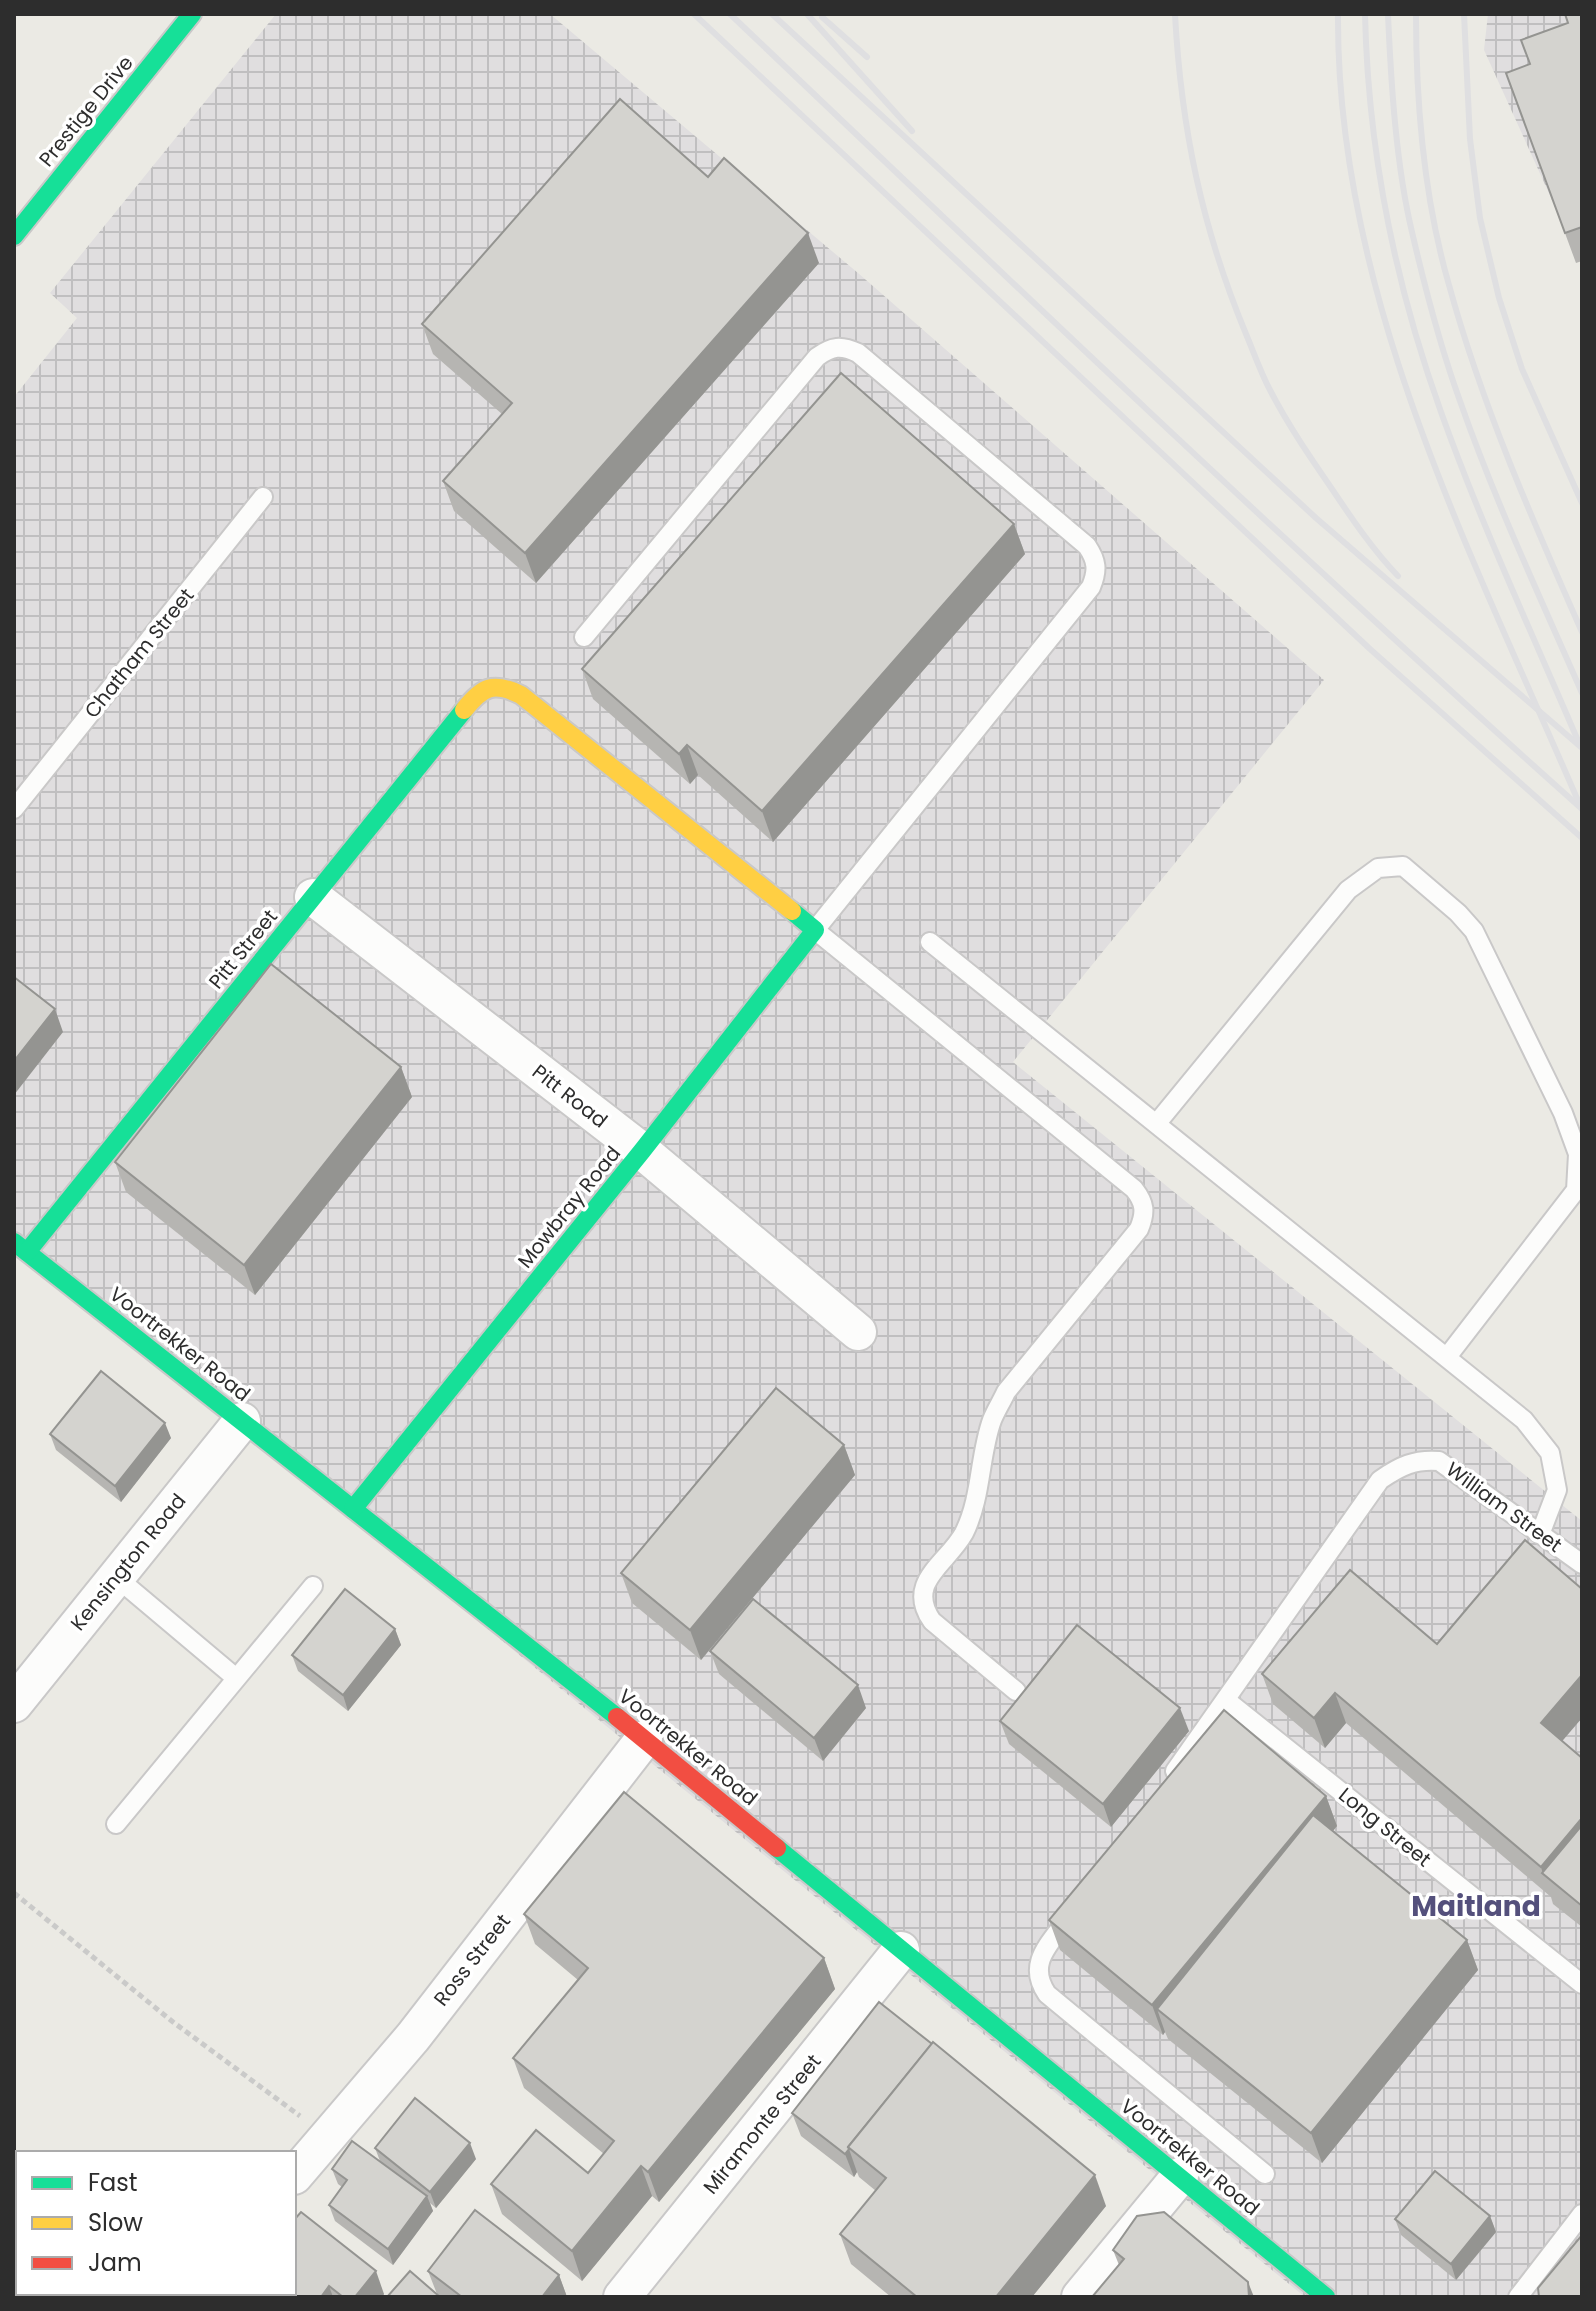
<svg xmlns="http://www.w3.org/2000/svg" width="1596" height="2311" viewBox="0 0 1596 2311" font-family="Poppins,sans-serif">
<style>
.industrial{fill:url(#industrial-grid)}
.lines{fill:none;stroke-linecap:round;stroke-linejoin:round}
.lane-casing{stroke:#c9c8c8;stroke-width:22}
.street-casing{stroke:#c9c8c8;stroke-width:40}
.fast-casing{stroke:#c9c8c8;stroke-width:22}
.slow-casing{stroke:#c9c8c8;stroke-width:22}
.jam-casing{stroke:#c9c8c8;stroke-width:22}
.path{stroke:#cacac9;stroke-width:5;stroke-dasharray:6 4;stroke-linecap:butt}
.lane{stroke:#fcfcfb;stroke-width:18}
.street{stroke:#fcfcfb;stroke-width:36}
.fast{stroke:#16e098;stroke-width:18}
.slow{stroke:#ffcf43;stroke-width:18}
.jam{stroke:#f24e42;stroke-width:18}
.rail{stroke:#dfdfe1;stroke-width:6}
.wall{fill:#b6b5b2}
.shaded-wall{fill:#949491}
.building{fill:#d4d3cf;stroke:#949491;stroke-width:2}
.labels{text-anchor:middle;stroke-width:7;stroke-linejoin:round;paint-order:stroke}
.street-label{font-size:20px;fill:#2d2d2d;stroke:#fff}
.district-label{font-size:28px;font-weight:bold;fill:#54507c;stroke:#fff}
</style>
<defs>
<pattern id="industrial-grid" width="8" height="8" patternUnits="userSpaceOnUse" patternTransform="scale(2)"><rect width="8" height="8" fill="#e0dedf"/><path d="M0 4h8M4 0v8" fill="none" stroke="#c0bfc0"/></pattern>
</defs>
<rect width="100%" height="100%" fill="#ebeae4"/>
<g class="industrial">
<polygon points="276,14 550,14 858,273 1324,680 1013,1062 1582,1521 1582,2297 1305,2297 14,1242 14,397 77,318 50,293"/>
<polygon points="1488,14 1582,14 1582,266 1484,50"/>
</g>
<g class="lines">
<defs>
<g id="lane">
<path d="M584 637 817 357C832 346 841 345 858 353L1087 546C1097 561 1098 570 1091 587L815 930 1134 1189C1145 1203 1146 1212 1139 1229L1006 1392C1002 1401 996 1410 992 1420 979 1456 982 1497 964 1533 947 1564 905 1582 932 1621L1016 1691"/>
<polyline points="14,809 263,497"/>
<polyline points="930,942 1524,1420 1550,1453 1557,1490 1541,1532"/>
<polyline points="1157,1123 1348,890 1378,868 1403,866 1458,913 1474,931 1563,1113 1578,1154 1576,1190 1447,1357"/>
<polyline points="116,1577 236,1678"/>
<polyline points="1226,1700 1582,1984"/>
<path d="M1175 1771 1380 1480C1400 1466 1415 1459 1439 1461L1582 1564"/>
<polyline points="116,1824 313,1586"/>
<path d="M1068 1918C1050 1944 1026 1963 1047 1994L1265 2174"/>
<polyline points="1518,2297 1582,2214"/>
</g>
<g id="street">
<polyline points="313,897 642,1151 858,1332"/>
<polyline points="14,1704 242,1421"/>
<polyline points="294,2176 413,2037 644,1739"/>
<polyline points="14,2214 18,2217"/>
<polyline points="112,2293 117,2297"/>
<polyline points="198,2297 201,2293"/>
<polyline points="622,2297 901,1950"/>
<polyline points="1080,2297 1180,2176"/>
</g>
<g id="fast">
<polyline points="14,236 192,14"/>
<polyline points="14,1242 617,1717"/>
<polyline points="27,1252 464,710"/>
<polyline points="353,1509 642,1151 815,930 792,911"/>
<polyline points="777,1848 1326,2297"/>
</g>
<path id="slow" d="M464 710C482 687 493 681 521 695L792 911"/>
<polyline id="jam" points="617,1717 777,1848"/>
</defs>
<use href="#lane" class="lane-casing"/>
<use href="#street" class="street-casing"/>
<use href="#fast" class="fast-casing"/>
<use href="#slow" class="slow-casing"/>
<use href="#jam" class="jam-casing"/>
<polyline class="path" points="14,1893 173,2022 300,2116"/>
<use href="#lane" class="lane"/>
<use href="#street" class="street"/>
<use href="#fast" class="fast"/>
<use href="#slow" class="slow"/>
<use href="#jam" class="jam"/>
<g class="rail">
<polyline points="694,14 1370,649 1582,838"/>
<path d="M730 14C1011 282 1292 550 1582 809"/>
<polyline points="772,14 1316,518 1582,748"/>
<polyline points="807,14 912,131"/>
<path d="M1175 14C1181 128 1202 228 1246 334 1254 353 1261 373 1270 390 1288 425 1310 457 1332 489 1352 519 1373 550 1398 576"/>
<path d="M1338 14C1336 294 1471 552 1579 803"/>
<path d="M1365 14C1368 150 1395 284 1441 412 1481 524 1532 633 1579 743"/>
<path d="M1388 14C1391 83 1396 165 1412 232 1425 288 1440 346 1460 401 1495 501 1540 597 1582 693"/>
<path d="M1416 14C1416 104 1424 199 1449 285 1482 405 1532 519 1582 632"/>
<polyline points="1464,14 1470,139 1480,218 1499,298 1522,369 1582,503"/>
<polyline points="822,17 867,57"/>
</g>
</g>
<g class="wall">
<polygon points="1582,14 1582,261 1576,263 1506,73 1530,64 1568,23"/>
<polygon points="708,177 819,263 536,583 454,511 443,481 502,414 433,354 422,324"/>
<polygon points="1014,524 1025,554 773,842 698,775 690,784 593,699 582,669"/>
<polygon points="401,1067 412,1097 255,1295 126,1192 115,1162"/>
<polygon points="50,1434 171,1438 121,1502 56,1450"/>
<polygon points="844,1445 855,1475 701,1660 632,1603 621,1573"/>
<polygon points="395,1629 401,1645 348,1711 298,1671 292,1655"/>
<polygon points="1437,1644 1582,1758 1582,1927 1553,1904 1551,1897 1346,1723 1325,1748 1273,1704 1262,1674"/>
<polygon points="710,1651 866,1708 823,1761 719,1674"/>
<polygon points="1000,1721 1189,1731 1111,1827 1009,1744"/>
<polygon points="1326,1796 1337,1826 1333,1831 1467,1940 1478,1970 1322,2163 1168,2039 1165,2032 1163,2035 1060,1950 1049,1920"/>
<polygon points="524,1914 824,1958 835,1989 659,2202 652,2196 582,2281 502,2214 491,2184 588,2173 604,2154 524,2088 513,2058 578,1980 535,1944"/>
<polygon points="792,2113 1106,2206 1032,2297 891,2297 851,2264 840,2234 876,2191 859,2177 857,2172 854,2177 801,2136"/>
<polygon points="375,2148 476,2159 436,2208 430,2203 433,2211 393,2265 335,2221 329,2205 342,2187 338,2184 332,2169 380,2161"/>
<polygon points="1490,2216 1496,2232 1456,2280 1401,2235 1395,2219"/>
<polygon points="294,2220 384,2294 382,2297 233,2297"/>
<polygon points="1113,2250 1254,2297 1119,2265"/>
<polygon points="428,2271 559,2275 567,2297 387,2297 437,2294"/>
</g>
<g class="shaded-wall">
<polygon points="808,233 819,263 536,583 525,553"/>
<polygon points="1014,524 1025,554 773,842 762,811"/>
<polygon points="687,745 698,775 690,784 679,754"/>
<polygon points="55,1009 63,1032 14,1095 14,1061"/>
<polygon points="401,1067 412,1097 255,1295 244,1265"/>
<polygon points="165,1423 171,1438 121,1502 115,1486"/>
<polygon points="844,1445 855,1475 701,1660 690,1630"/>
<polygon points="395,1629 401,1645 348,1711 343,1695"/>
<polygon points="1582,1675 1582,1718 1552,1753 1541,1723"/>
<polygon points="858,1685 866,1708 823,1761 814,1738"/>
<polygon points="1335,1693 1346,1723 1325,1748 1314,1718"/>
<polygon points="1180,1708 1189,1731 1111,1827 1103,1804"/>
<polygon points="1326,1796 1337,1826 1174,2022 1157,2009 1165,2032 1163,2035 1152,2005"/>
<polygon points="1582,1818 1582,1861 1543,1874 1541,1867"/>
<polygon points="1467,1940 1478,1970 1322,2163 1311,2133"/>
<polygon points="824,1958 835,1989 659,2202 648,2172"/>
<polygon points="470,2143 476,2159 436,2208 430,2192"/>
<polygon points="849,2149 857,2172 854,2177 845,2154"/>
<polygon points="641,2166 652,2196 582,2281 572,2251"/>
<polygon points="1095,2175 1106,2206 1032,2297 996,2297"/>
<polygon points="427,2196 433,2211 393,2265 388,2249"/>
<polygon points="1490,2216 1496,2232 1456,2280 1451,2264"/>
<polygon points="376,2271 384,2294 382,2297 355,2297"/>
<polygon points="559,2275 567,2297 542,2297"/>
<polygon points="1248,2282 1254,2297 1249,2297"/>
<polygon points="329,2286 333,2297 321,2297"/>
</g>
<g class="building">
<polygon points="1565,14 1582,14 1582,227 1565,233 1506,73 1530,64 1521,40 1568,23"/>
<polygon points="620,99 708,177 724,158 808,233 525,553 443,481 512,403 422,324"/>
<polygon points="841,373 1014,524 762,811 687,745 679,754 582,669"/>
<polygon points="271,964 401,1067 244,1265 115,1162"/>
<polygon points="14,977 55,1009 14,1061"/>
<polygon points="101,1371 165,1423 115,1486 50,1434"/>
<polygon points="776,1388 844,1445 690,1630 621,1573"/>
<polygon points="1525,1540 1582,1589 1582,1675 1541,1723 1582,1758 1582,1818 1541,1867 1335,1693 1314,1718 1262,1674 1350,1570 1437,1644"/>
<polygon points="345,1589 395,1629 343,1695 292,1655"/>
<polygon points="753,1599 858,1685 814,1738 710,1651"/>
<polygon points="1077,1625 1180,1708 1103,1804 1000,1721"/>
<polygon points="1224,1710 1326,1796 1152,2005 1049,1920"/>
<polygon points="624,1792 824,1958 648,2172 641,2166 572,2251 491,2184 536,2130 588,2173 614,2141 513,2058 588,1968 524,1914"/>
<polygon points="1313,1815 1467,1940 1311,2133 1157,2009"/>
<polygon points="1582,1825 1582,1906 1542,1873"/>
<polygon points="879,2002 932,2044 848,2147 849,2149 845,2154 792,2113"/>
<polygon points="933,2042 1095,2175 996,2297 917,2297 840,2234 886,2178 848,2147"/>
<polygon points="415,2098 470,2143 430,2192 375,2148"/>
<polygon points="352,2141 427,2196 388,2249 329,2205 347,2180 332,2169"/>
<polygon points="1435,2171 1490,2216 1451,2264 1395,2219"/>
<polygon points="475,2210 559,2275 542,2297 462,2297 428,2271"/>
<polygon points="301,2212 376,2271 355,2297 343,2297 329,2286 321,2297 233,2297 236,2293 294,2293 294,2220"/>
<polygon points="1164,2212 1248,2282 1249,2297 1092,2297 1124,2259 1113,2250 1137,2216"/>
<polygon points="1582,2235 1582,2297 1539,2297 1538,2288"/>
<polygon points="410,2271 440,2297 387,2297"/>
</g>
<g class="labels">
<g class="street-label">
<text transform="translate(86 111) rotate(-51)" y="7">Prestige Drive</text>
<text transform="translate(139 653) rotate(-51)" y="7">Chatham Street</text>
<text transform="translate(243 949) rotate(-51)" y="7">Pitt Street</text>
<text transform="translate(570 1096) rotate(38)" y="7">Pitt Road</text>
<text transform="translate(569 1207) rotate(-51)" y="7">Mowbray Road</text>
<text transform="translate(180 1344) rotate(38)" y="7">Voortrekker Road</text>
<text transform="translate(1504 1507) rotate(36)" y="7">William Street</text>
<text transform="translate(128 1562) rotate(-51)" y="7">Kensington Road</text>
<text transform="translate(688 1747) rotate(39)" y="7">Voortrekker Road</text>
<text transform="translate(1385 1827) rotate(39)" y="7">Long Street</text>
<text transform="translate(472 1960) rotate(-52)" y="7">Ross Street</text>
<text transform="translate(762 2124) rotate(-51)" y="7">Miramonte Street</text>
<text transform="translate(1190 2157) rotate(39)" y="7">Voortrekker Road</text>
</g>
<g class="district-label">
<text x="1476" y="1916">Maitland</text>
</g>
</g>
<rect width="1596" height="2311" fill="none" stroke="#2d2d2d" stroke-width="32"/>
<rect x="16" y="2151" width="280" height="144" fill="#ffffff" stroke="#ababab" stroke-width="2"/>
<rect x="32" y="2177" width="40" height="12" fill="#16e098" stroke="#ababab" stroke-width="2"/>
<text x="88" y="2191" font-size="24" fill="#2d2d2d">Fast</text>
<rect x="32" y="2217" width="40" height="12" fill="#ffcf43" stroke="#ababab" stroke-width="2"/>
<text x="88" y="2231" font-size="24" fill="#2d2d2d">Slow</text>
<rect x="32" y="2257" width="40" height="12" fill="#f24e42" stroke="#ababab" stroke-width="2"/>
<text x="88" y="2271" font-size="24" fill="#2d2d2d">Jam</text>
</svg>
